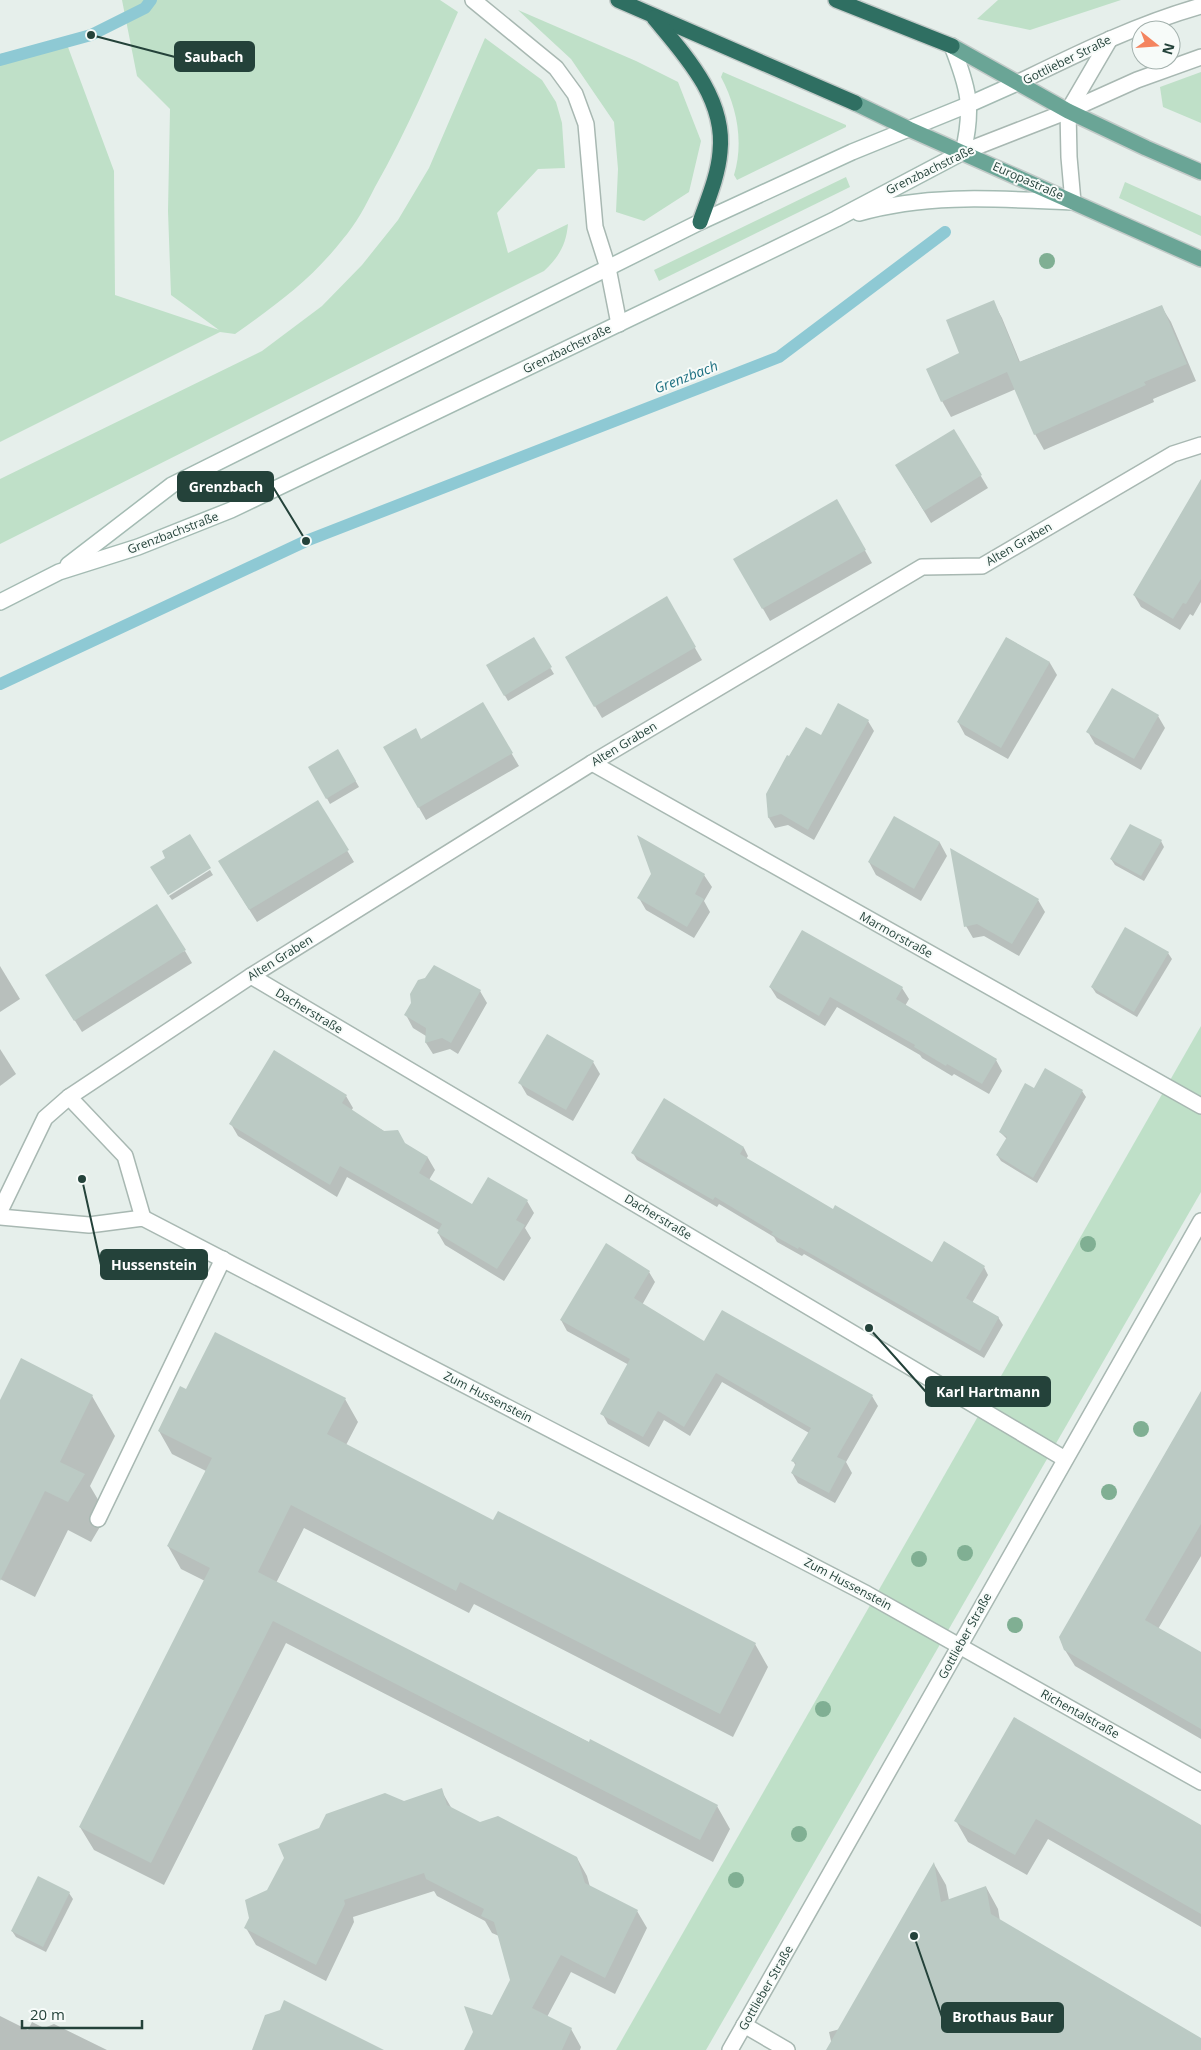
<svg xmlns="http://www.w3.org/2000/svg" width="1201" height="2050" viewBox="0 0 1201 2050" font-family="'Open Sans',sans-serif">
<style>
.green{fill:#bfe0c8}
.shadow{fill:#0003}
.lines{fill:none;stroke-linecap:round;stroke-linejoin:round}
.stream{stroke:#8ec9d4;stroke-width:12}
.building{fill:#bbcac4}
.lane-casing{stroke:#a8b8b2;stroke-width:18}
.street-casing{stroke:#a8b8b2;stroke-width:18}
.secondary-casing{stroke:#a4bbb3;stroke-width:18}
.primary-casing{stroke:#c2cac8;stroke-width:18}
.highway-casing{stroke:#c2cac8;stroke-width:18}
.lane{stroke:#fff;stroke-width:15}
.street{stroke:#fff;stroke-width:15}
.secondary{stroke:#fff;stroke-width:15}
.primary{stroke:#6aa596;stroke-width:15}
.highway{stroke:#2f6f62;stroke-width:15}
.tree{fill:#80af93}
.labels{text-anchor:middle;stroke-width:4;stroke-linejoin:round;paint-order:stroke}
.street-label{font-size:12px;fill:#24423a;stroke:#f7fbf9}
.water-label{font-size:14px;font-style:italic;fill:#1c6f80;stroke:#f7fbf9}
.leader{fill:none;stroke:#24423a;stroke-width:2}
.callout-dot{fill:#24423a;stroke:#f7fbf9;stroke-width:2}
.callout{fill:#24423a;stroke:#24423a;stroke-width:2}
.callout-label{font-size:14px;text-anchor:middle;font-weight:bold;fill:#fff}
</style>
<rect width="100%" height="100%" fill="#e6efeb"/>
<g class="green">
<path d="M122 0H440L458 12C432 71 407 131 375 187 366 205 356 224 343 239 311 280 277 304 235 334L220 332 0 442V54L65 39 114 171 115 295 219 330 171 295 168 211 170 109 137 76Z"/>
<polygon points="998,0 1121,0 1030,30 977,19"/>
<polygon points="518,10 636,61 678,82 701,141 689,192 644,221 616,212 618,169 614,122 571,59"/>
<path d="M485 38 542 80 556 102 562 123 565 168 538 169 497 213 508 253 568 224C566 245 559 257 544 271L0 544V479L262 351 322 306 362 265 398 220 429 168Z"/>
<path d="M723 72 846 125V127L737 180 734 175C744 142 737 107 721 77Z"/>
<polygon points="1201,72 1201,123 1163,107 1160,87"/>
<polygon points="846,177 850,187 659,281 654,270"/>
<polygon points="1125,182 1201,216 1201,236 1119,198"/>
<polygon points="1201,1026 1201,1192 706,2050 616,2050"/>
</g>
<g class="shadow">
<polygon points="993,302 1002,318 1020,362 1161,306 1171,322 1196,381 1153,399 1154,402 1044,450 1035,434 1016,389 951,417 942,401 961,354"/>
<polygon points="954,431 988,488 931,523 904,478"/>
<polygon points="837,501 872,563 770,621 735,560"/>
<polygon points="1201,501 1201,602 1193,616 1190,614 1180,630 1141,607 1134,595"/>
<polygon points="666,598 702,660 602,718 566,657"/>
<polygon points="1007,638 1050,663 1057,675 1008,759 965,735 958,722"/>
<polygon points="533,639 554,674 508,701 488,666"/>
<polygon points="482,704 519,766 426,820 385,748 421,740"/>
<polygon points="1158,716 1165,728 1141,770 1095,744 1088,732"/>
<polygon points="868,721 874,731 814,840 788,825 775,828 769,818 767,794 790,758 821,736"/>
<polygon points="338,751 359,787 330,804 310,767"/>
<polygon points="318,802 354,862 257,922 227,874"/>
<polygon points="895,818 940,843 947,856 921,901 876,875 869,862"/>
<polygon points="639,837 704,875 712,887 704,901 710,912 694,938 646,910 639,898 652,874"/>
<polygon points="1161,841 1164,847 1144,881 1115,865 1111,859"/>
<polygon points="210,870 213,875 172,900 169,896"/>
<polygon points="1038,900 1045,912 1019,956 984,936 973,938 966,926"/>
<polygon points="185,951 192,963 82,1032 54,987"/>
<polygon points="1168,953 1172,959 1137,1017 1096,993 1092,987"/>
<polygon points="0,966 20,999 0,1012"/>
<polygon points="770,987 902,988 909,999 905,1006 996,1060 1002,1071 989,1094 954,1074 952,1076 922,1058 920,1055 837,1007 825,1026 777,998"/>
<polygon points="480,991 487,1003 458,1054 450,1049 433,1054 426,1043 426,1036 413,1028 406,1015"/>
<polygon points="0,1049 16,1074 0,1086"/>
<polygon points="593,1062 600,1074 573,1121 527,1095 520,1083"/>
<polygon points="1034,1090 1082,1091 1086,1097 1037,1183 1001,1161 997,1155 1007,1139 1000,1132"/>
<polygon points="346,1096 353,1108 351,1111 428,1158 435,1170 429,1180 472,1205 527,1201 534,1213 525,1228 531,1238 504,1281 445,1245 438,1233 439,1230 347,1177 337,1197 238,1136 231,1124"/>
<polygon points="664,1100 744,1148 748,1156 746,1159 833,1211 932,1263 984,1267 988,1275 972,1303 998,1317 1003,1325 984,1358 804,1254 802,1256 777,1242 774,1237 719,1204 717,1207 637,1160 633,1153"/>
<polygon points="649,1272 655,1282 642,1305 704,1343 872,1396 878,1406 846,1462 852,1473 835,1503 798,1483 792,1473 796,1466 793,1461 809,1433 722,1382 690,1436 664,1420 649,1447 608,1424 602,1413 629,1365 567,1331 561,1320"/>
<polygon points="187,1391 345,1399 358,1422 346,1445 493,1522 755,1644 768,1667 733,1737 474,1604 469,1613 304,1528 276,1583 590,1743 717,1806 730,1829 713,1862 286,1643 164,1885 94,1850 80,1827 205,1581 181,1569 168,1546 206,1471 172,1454 159,1431"/>
<polygon points="1201,1395 1201,1556 1158,1629 1201,1653 1201,1739 1075,1666 1065,1650"/>
<polygon points="92,1396 115,1436 90,1486 107,1515 91,1542 68,1530 35,1597 0,1579 0,1402"/>
<polygon points="1014,1719 1201,1827 1201,1927 1048,1839 1027,1875 968,1842 956,1821"/>
<polygon points="441,1790 452,1809 480,1823 577,1858 587,1876 590,1887 637,1911 647,1928 615,1994 571,1972 547,2017 571,2029 581,2047 580,2050 466,2050 493,2016 512,1980 499,1936 492,1933 485,1921 437,1896 434,1891 353,1917 354,1922 326,1981 256,1945 246,1928 268,1891 404,1803"/>
<polygon points="934,1864 946,1885 949,1900 986,1887 998,1909 1000,1921 1201,2045 1201,2050 833,2050 829,2032 840,2029"/>
<polygon points="69,1893 73,1899 46,1952 16,1937 12,1931"/>
<polygon points="0,2016 28,2030 32,2022 44,2028 54,2024 107,2050 0,2050"/>
</g>
<g class="lines">
<g class="stream">
<polyline points="0,60 91,35 145,8 151,0"/>
<polyline points="0,684 306,541 779,357 945,232"/>
</g>
</g>
<g class="building">
<polygon points="994,300 1019,362 1162,305 1187,364 1144,382 1146,385 1034,435 1007,372 941,402 926,369 959,353 946,320"/>
<polygon points="954,429 982,475 924,511 895,465"/>
<polygon points="1201,479 1201,579 1186,604 1183,603 1173,619 1133,595"/>
<polygon points="837,499 866,550 762,609 733,559"/>
<polygon points="667,596 696,647 594,707 565,657"/>
<polygon points="534,637 552,667 504,696 486,665"/>
<polygon points="1006,637 1050,662 1001,748 957,722"/>
<polygon points="1112,688 1159,715 1134,759 1086,732"/>
<polygon points="483,702 513,753 418,808 383,747 416,728 421,739"/>
<polygon points="838,703 869,720 808,830 781,814 768,818 766,794 787,755 789,756 806,727 821,735"/>
<polygon points="338,749 356,781 326,799 308,767"/>
<polygon points="318,800 349,850 249,910 218,861"/>
<polygon points="894,816 940,842 914,889 868,862"/>
<polygon points="1130,824 1162,840 1141,876 1110,859"/>
<polygon points="190,834 211,868 168,895 150,867 165,858 162,851"/>
<polygon points="637,835 705,874 695,894 704,899 687,927 637,898 651,874"/>
<polygon points="950,848 1039,899 1012,944 977,924 964,927"/>
<polygon points="157,904 186,950 74,1021 45,975"/>
<polygon points="1125,927 1169,952 1134,1012 1091,987"/>
<polygon points="802,930 903,987 896,999 997,1059 982,1084 947,1064 946,1066 914,1047 915,1045 830,997 819,1016 769,987"/>
<polygon points="434,965 481,990 451,1043 442,1038 425,1043 426,1028 404,1015 411,1003 410,994 418,980 425,978"/>
<polygon points="547,1034 594,1061 566,1110 518,1083"/>
<polygon points="274,1050 347,1095 342,1103 384,1131 398,1130 405,1143 428,1157 419,1173 472,1204 488,1177 528,1200 516,1220 525,1225 497,1269 437,1233 442,1224 340,1166 330,1185 229,1124"/>
<polygon points="1045,1068 1083,1090 1033,1178 996,1155 1007,1137 999,1132 1025,1083 1034,1088"/>
<polygon points="664,1098 744,1147 740,1154 833,1209 835,1205 932,1262 944,1241 985,1266 966,1298 999,1317 980,1351 799,1247 798,1249 771,1234 773,1232 715,1197 713,1200 631,1153"/>
<polygon points="606,1243 650,1271 634,1298 704,1341 722,1310 873,1395 837,1457 846,1461 829,1493 791,1473 796,1463 791,1461 811,1428 716,1373 684,1427 658,1411 643,1437 600,1414 630,1359 560,1320"/>
<polygon points="215,1332 346,1398 327,1434 493,1520 498,1511 756,1643 720,1714 460,1582 456,1591 291,1505 258,1572 589,1742 590,1739 718,1805 700,1840 273,1621 151,1863 79,1827 210,1568 167,1546 212,1458 158,1431 180,1386 186,1389"/>
<polygon points="21,1358 93,1395 60,1462 85,1474 68,1502 45,1491 0,1581 0,1400"/>
<polygon points="1201,1391 1201,1524 1145,1620 1201,1652 1201,1729 1064,1650 1059,1637"/>
<polygon points="1014,1717 1201,1825 1201,1914 1036,1819 1015,1855 954,1821"/>
<polygon points="442,1788 447,1805 480,1822 498,1816 577,1857 585,1883 638,1910 605,1978 561,1955 532,2008 572,2028 562,2050 464,2050 473,2032 464,2006 492,2015 510,1980 494,1922 481,1916 484,1909 426,1879 424,1873 344,1900 345,1904 316,1965 244,1928 249,1918 245,1900 267,1890 284,1858 278,1844 319,1828 326,1814 385,1793 404,1801"/>
<polygon points="934,1862 941,1902 986,1886 991,1914 1201,2038 1201,2050 826,2050"/>
<polygon points="38,1876 70,1892 43,1947 11,1931"/>
<polygon points="284,2000 384,2050 252,2050 265,2015 280,2010"/>
</g>
<g class="lines">
<defs>
<g id="lane">
<polyline points="473,0 556,68 575,94 586,124 595,227 608,268 619,324"/>
<polyline points="98,1519 223,1259"/>
<polyline points="744,2025 787,2050"/>
</g>
<g id="street">
<path d="M1017 83C1077 54 1137 24 1201 6"/>
<polyline points="963,152 1068,111 1137,80 1201,57"/>
<polyline points="1073,202 1069,157 1068,111 1110,39"/>
<polyline points="592,763 1201,1106"/>
<polyline points="251,976 1065,1459"/>
<polyline points="69,1097 125,1156 143,1218"/>
<polyline points="0,1211 45,1118 69,1097 251,976 592,763 922,567 982,566 1173,454 1201,445"/>
<polyline points="0,1217 89,1225 143,1218 867,1594 1201,1782"/>
<polyline points="730,2050 1201,1221"/>
</g>
<g id="secondary">
<path d="M859 213C929 193 1001 199 1072 202"/>
<polyline points="68,565 172,485 700,222 852,152 970,104 1017,83"/>
<path d="M0 602 59 572 138 547 231 510 764 254 836 219 963 152C974 107 968 87 952 46"/>
</g>
<g id="primary">
<polyline points="952,46 1068,111 1146,148 1201,172"/>
<polyline points="855,103 909,129 1201,259"/>
</g>
<g id="highway">
<polyline points="618,0 855,103"/>
<polyline points="836,0 952,46"/>
<path d="M654 18C685 55 726 99 720 152 718 176 708 199 700 222"/>
</g>
</defs>
<use href="#lane" class="lane-casing"/>
<use href="#street" class="street-casing"/>
<use href="#secondary" class="secondary-casing"/>
<use href="#primary" class="primary-casing"/>
<use href="#highway" class="highway-casing"/>
<use href="#lane" class="lane"/>
<use href="#street" class="street"/>
<use href="#secondary" class="secondary"/>
<use href="#primary" class="primary"/>
<use href="#highway" class="highway"/>
</g>
<g class="tree">
<circle cx="1047" cy="261" r="8"/>
<circle cx="1088" cy="1244" r="8"/>
<circle cx="1141" cy="1429" r="8"/>
<circle cx="1109" cy="1492" r="8"/>
<circle cx="965" cy="1553" r="8"/>
<circle cx="919" cy="1559" r="8"/>
<circle cx="1015" cy="1625" r="8"/>
<circle cx="823" cy="1709" r="8"/>
<circle cx="799" cy="1834" r="8"/>
<circle cx="736" cy="1880" r="8"/>
</g>
<g class="labels">
<g class="street-label">
<text transform="translate(1067 60) rotate(-26)" y="4">Gottlieber Straße</text>
<text transform="translate(930 170) rotate(-26)" y="4">Grenzbachstraße</text>
<text transform="translate(1028 181) rotate(24)" y="4">Europastraße</text>
<text transform="translate(567 349) rotate(-26)" y="4">Grenzbachstraße</text>
<text transform="translate(173 533) rotate(-21)" y="4">Grenzbachstraße</text>
<text transform="translate(1019 544) rotate(-30)" y="4">Alten Graben</text>
<text transform="translate(624 744) rotate(-31)" y="4">Alten Graben</text>
<text transform="translate(896 935) rotate(29)" y="4">Marmorstraße</text>
<text transform="translate(280 958) rotate(-32)" y="4">Alten Graben</text>
<text transform="translate(309 1011) rotate(31)" y="4">Dacherstraße</text>
<text transform="translate(658 1217) rotate(31)" y="4">Dacherstraße</text>
<text transform="translate(488 1397) rotate(27)" y="4">Zum Hussenstein</text>
<text transform="translate(848 1584) rotate(28)" y="4">Zum Hussenstein</text>
<text transform="translate(965 1636) rotate(-61)" y="4">Gottlieber Straße</text>
<text transform="translate(1080 1714) rotate(29)" y="4">Richentalstraße</text>
<text transform="translate(766 1988) rotate(-60)" y="4">Gottlieber Straße</text>
</g>
<g class="water-label">
<text transform="translate(686 377) rotate(-21)" y="5">Grenzbach</text>
</g>
</g>
<path class="leader" d="M91 35L175 57M306 541L273 487M82 1179L101 1265M869 1328L926 1392M914 1936L942 2017"/>
<g class="callout-dot">
<circle cx="91" cy="35" r="5"/>
<circle cx="306" cy="541" r="5"/>
<circle cx="82" cy="1179" r="5"/>
<circle cx="869" cy="1328" r="5"/>
<circle cx="914" cy="1936" r="5"/>
</g>
<g class="callout">
<rect x="175" y="42" width="79" height="29" rx="5"/>
<rect x="178" y="472" width="95" height="29" rx="5"/>
<rect x="101" y="1250" width="106" height="29" rx="5"/>
<rect x="926" y="1377" width="124" height="29" rx="5"/>
<rect x="942" y="2003" width="121" height="29" rx="5"/>
</g>
<g class="callout-label">
<text x="214" y="62">Saubach</text>
<text x="226" y="492">Grenzbach</text>
<text x="154" y="1270">Hussenstein</text>
<text x="988" y="1397">Karl Hartmann</text>
<text x="1003" y="2022">Brothaus Baur</text>
</g>
<g transform="translate(1156 45) rotate(107)"><circle r="24" fill="#f7fbf9" stroke="#a3b1ad"/>
<path d="M0-4L9 19L0 12L-9 19Z" fill="#f4845f"/>
<text y="-8" font-size="14" font-weight="bold" text-anchor="middle" fill="#24423a">N</text>
</g>
<path d="M22 2020v8h120v-8" fill="none" stroke="#24423a" stroke-width="2.5"/>
<text x="30" y="2020" font-size="15" fill="#24423a" stroke="#f7fbf9" stroke-width="4" paint-order="stroke">20 m</text>
</svg>
